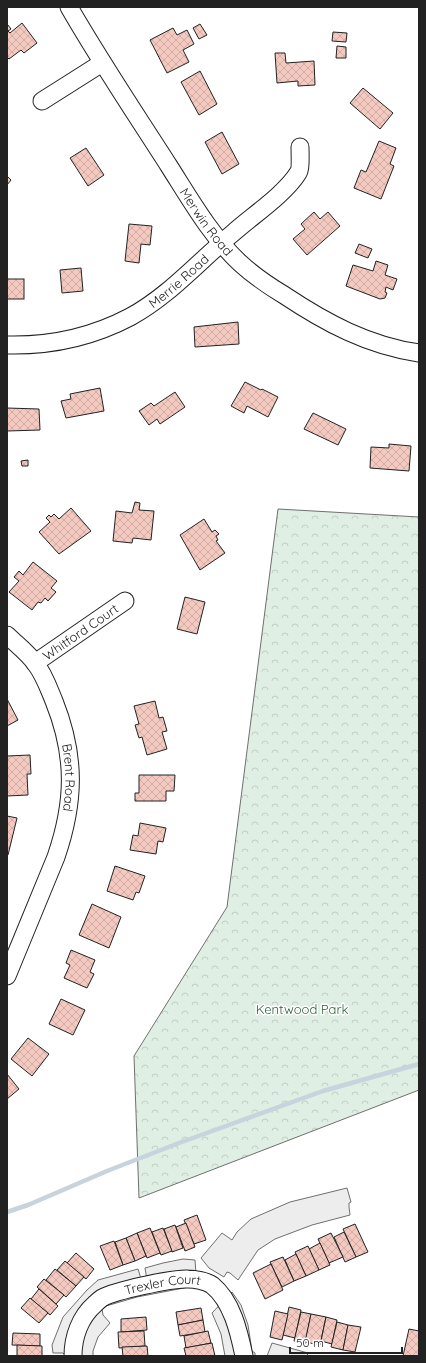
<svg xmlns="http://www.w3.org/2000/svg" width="426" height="1363" viewBox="0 0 426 1363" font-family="Quicksand,sans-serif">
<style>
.park{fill:url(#park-crowns);stroke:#6f6f6f}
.parking{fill:#ededed;stroke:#6f6f6f}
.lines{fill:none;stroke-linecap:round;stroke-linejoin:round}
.stream{stroke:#c7d3dd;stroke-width:4.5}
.building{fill:url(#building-cross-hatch);stroke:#222}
.minor-casing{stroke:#222;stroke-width:19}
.minor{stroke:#fff;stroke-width:17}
.labels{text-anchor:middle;stroke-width:3;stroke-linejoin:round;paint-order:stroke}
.street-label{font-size:13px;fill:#222;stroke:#fff}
.park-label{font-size:13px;fill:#2f5e38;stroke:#fff}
</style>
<defs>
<pattern id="park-crowns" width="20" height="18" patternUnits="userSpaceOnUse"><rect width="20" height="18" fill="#e0efe3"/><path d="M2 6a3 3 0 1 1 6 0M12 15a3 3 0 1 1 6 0" fill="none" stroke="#c0cdc2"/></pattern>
<pattern id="building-cross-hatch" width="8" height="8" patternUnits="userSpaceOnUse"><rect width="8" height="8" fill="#f3c9c0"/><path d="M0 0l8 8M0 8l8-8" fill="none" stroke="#d0aca5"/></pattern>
</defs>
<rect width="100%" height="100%" fill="#fff"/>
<polygon class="park" points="278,509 419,517 419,1090 139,1198 134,1056 227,907"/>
<g class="parking">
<polygon points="347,1188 351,1202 349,1203 349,1207 350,1215 312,1225 275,1239 258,1250 238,1280 230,1273 227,1272 224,1277 209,1268 201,1258 222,1233 232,1240 237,1232 251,1219 290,1202"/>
<polygon points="183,1259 195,1260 197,1288 189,1287 137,1297 106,1306 102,1309 103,1315 110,1323 98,1337 93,1351 93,1356 66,1356 63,1353 53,1353 52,1345 63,1317 87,1290 98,1280 138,1269 142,1282 147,1280 145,1268 163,1263"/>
<polygon points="232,1292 241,1305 248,1325 252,1351 255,1353 255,1356 225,1356 221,1334 212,1313"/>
<polygon points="272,1343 308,1353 307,1356 267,1356"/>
</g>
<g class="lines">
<polyline class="stream" points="7,1212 28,1205 107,1171 179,1143 323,1091 419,1064"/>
</g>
<g class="building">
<polygon points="22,23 37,43 24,53 21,50 9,59 7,57 7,26 8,25 11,29 8,31 10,33"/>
<polygon points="200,24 207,35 199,39 193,28"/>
<polygon points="173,28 177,35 187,30 194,44 183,50 189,62 167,73 150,40"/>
<polygon points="333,32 347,33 346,42 332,41"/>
<polygon points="337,46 346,47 346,58 336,58"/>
<polygon points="275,53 285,53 286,63 314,61 315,85 298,86 298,81 277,83"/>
<polygon points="200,71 217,104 199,115 181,82"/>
<polygon points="363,88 393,113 380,129 350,103"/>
<polygon points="222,132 239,164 222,174 205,142"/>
<polygon points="379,141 396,148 390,164 394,166 381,199 354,188 361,170 366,172"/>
<polygon points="86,148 104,175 88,186 70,158"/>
<polygon points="7,176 11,180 7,185"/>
<polygon points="314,212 320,219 328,212 340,226 307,255 293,239 305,229 301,224"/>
<polygon points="129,224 152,226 150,245 141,244 139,263 125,261"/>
<polygon points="359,244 372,249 368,258 355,253"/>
<polygon points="376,261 388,265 385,275 397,279 393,290 386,287 385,292 387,293 385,298 380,299 346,286 353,265 373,271"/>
<polygon points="81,268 83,291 62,293 60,270"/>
<rect x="7" y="279" width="17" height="20"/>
<polygon points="238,322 239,344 195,347 194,327"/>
<polygon points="245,382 261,390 262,389 278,397 268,417 247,406 244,413 231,406"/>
<polygon points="100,388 104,411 66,418 61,401 71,399 70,394"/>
<polygon points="175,392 185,407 160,424 157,419 149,425 139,411 151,403 154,406"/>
<polygon points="7,408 39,409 40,430 7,431"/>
<polygon points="313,413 346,429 338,445 304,429"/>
<polygon points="389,444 411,446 409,471 370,468 371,447 389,448"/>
<polygon points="28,460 28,466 22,466 21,461"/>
<polygon points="135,502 140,503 139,510 154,511 151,540 133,538 132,543 113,541 116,511 132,513"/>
<polygon points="71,508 91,531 59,554 39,532 50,522 46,518 49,515 51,517 54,514 59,519"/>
<polygon points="204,519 212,532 215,530 219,534 216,536 218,540 216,541 225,553 200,570 180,535"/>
<polygon points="33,562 57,581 51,588 56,592 48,601 45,598 41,603 38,602 32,610 9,592 19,581 14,577 19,571 23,575"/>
<polygon points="185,597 205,602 197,634 177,629"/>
<polygon points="7,699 18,720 7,726"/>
<polygon points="155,701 159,718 163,717 167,731 162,732 167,749 147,755 142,737 139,738 135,725 139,724 134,706"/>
<polygon points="30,755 31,774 27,774 28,795 7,796 7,756"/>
<polygon points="139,775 175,775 174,791 166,791 166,801 135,801 135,793 139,793"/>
<polygon points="7,816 17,818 8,855 7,855"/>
<polygon points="140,823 166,828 163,842 158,841 156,854 130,850 133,835 138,836"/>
<polygon points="115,866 145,876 139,893 136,892 133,900 107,891"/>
<polygon points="92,904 121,917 109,948 79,935"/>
<polygon points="71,950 95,960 90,972 94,974 87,988 64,978 70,965 66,963"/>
<polygon points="61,999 85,1010 73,1035 49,1024"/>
<polygon points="28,1038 49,1054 32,1076 11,1059"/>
<polygon points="7,1074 19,1089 7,1099"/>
<polygon points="197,1215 206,1240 194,1244 184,1220"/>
<polygon points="186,1223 195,1247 185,1251 176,1227"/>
<polygon points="355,1224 368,1252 356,1257 343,1229"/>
<polygon points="175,1225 183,1248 172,1252 164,1229"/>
<polygon points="150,1228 160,1253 147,1258 137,1233"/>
<polygon points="163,1228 172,1251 161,1255 152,1232"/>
<polygon points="344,1232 356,1257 345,1262 334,1237"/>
<polygon points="137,1233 146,1256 135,1261 126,1238"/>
<polygon points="331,1233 343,1257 329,1263 318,1239"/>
<polygon points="126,1238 135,1261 123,1265 115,1242"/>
<polygon points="114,1241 123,1265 110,1270 100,1246"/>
<polygon points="320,1243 330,1265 319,1270 309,1249"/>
<polygon points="308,1246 319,1270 306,1276 295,1252"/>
<polygon points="76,1253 94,1269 86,1279 67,1263"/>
<polygon points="296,1254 306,1276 294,1281 285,1260"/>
<polygon points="283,1257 294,1281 282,1287 270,1262"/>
<polygon points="65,1261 84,1277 76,1286 57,1270"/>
<polygon points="271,1264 283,1290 265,1299 253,1273"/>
<polygon points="55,1269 76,1286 66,1297 46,1280"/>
<polygon points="44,1279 64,1295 56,1304 37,1287"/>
<polygon points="39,1289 58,1306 50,1315 31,1299"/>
<polygon points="30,1298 48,1313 39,1323 21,1308"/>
<polygon points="289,1307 301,1310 295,1338 283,1335"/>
<polygon points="201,1308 203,1320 178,1325 176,1312"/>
<polygon points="275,1311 288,1314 282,1340 270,1337"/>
<polygon points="301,1312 311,1314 305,1344 294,1341"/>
<polygon points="311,1314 326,1317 320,1345 305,1342"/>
<polygon points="146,1317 147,1330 121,1332 121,1319"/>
<polygon points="326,1317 337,1320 332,1344 321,1341"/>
<polygon points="203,1320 205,1332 180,1336 178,1325"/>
<polygon points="337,1322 348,1325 343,1350 331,1347"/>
<polygon points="348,1325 361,1327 355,1352 343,1350"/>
<polygon points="409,1329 419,1331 419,1356 403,1356"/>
<polygon points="144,1331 145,1346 119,1348 118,1332"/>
<polygon points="208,1331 211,1343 186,1348 184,1336"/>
<polygon points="13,1333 40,1334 40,1346 12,1345"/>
<polygon points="212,1343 215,1356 186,1356 184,1348"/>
<polygon points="17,1345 42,1346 42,1356 17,1356"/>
<polygon points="147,1346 148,1356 123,1356 122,1347"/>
</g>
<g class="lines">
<defs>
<g id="minor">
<path id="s1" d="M69 7C100 61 135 113 169 166 190 199 211 236 240 263 253 275 269 286 284 295 326 323 369 346 419 353"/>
<polyline points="42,101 102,63"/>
<path id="s2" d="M7 345C49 346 92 337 130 317 169 296 199 261 233 233 252 216 285 194 298 173 301 169 300 153 300 147"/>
<path id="s3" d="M7 635C16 644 28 653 35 663 44 674 49 689 54 701 76 756 75 802 56 857L7 976"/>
<path id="s4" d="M35 663 125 601"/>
<path id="s5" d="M73 1356C73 1337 80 1317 95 1304 97 1302 99 1300 102 1298 114 1291 173 1278 188 1279 195 1279 206 1281 212 1285 232 1301 239 1332 244 1356"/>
</g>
</defs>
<use href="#minor" class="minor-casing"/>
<use href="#minor" class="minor"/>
</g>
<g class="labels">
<g class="street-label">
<text dy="5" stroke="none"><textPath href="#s1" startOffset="255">Merwin Road</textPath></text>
<text dy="5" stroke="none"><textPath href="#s2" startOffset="188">Merrie Road</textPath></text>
<text dy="5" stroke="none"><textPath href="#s4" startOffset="55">Whitford Court</textPath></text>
<text dy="5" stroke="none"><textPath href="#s3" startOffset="161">Brent Road</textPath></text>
<text dy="5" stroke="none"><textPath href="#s5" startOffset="130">Trexler Court</textPath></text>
</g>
<g class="park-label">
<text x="302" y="1014">Kentwood Park</text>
</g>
</g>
<rect width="426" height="1363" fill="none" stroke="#222222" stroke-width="16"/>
<path d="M290 1347v6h112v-6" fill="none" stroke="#222222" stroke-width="2"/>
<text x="296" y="1347" font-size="12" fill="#222222" stroke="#ffffff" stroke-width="3" paint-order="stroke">50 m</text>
</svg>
